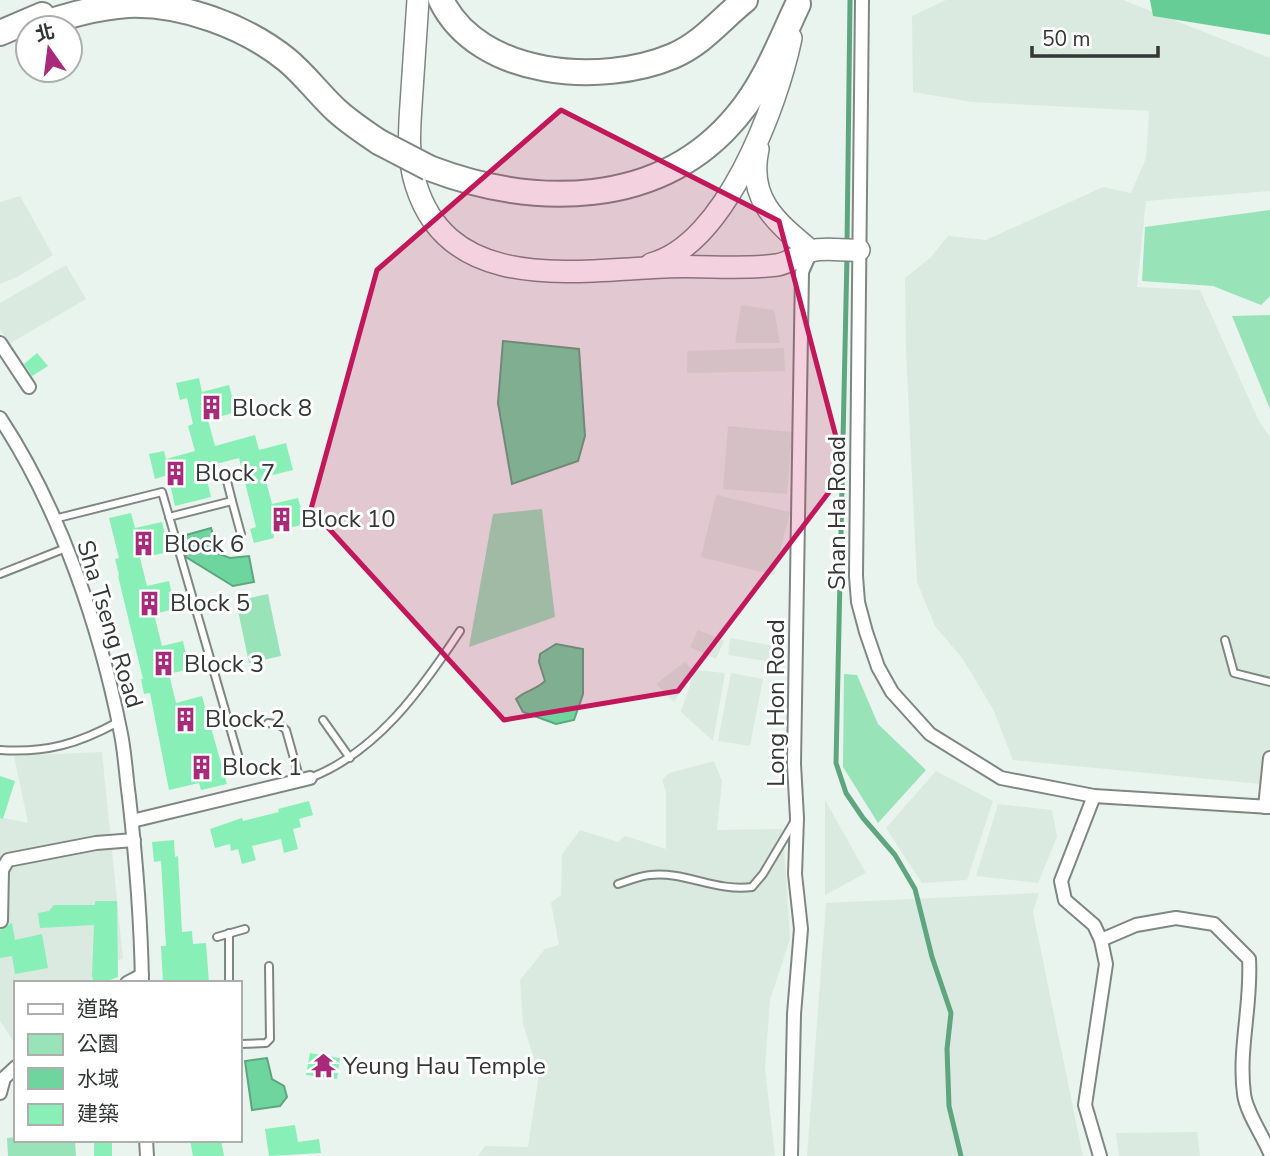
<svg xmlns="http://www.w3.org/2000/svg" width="1270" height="1156" viewBox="0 0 1270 1156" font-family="'Nunito Sans','Noto Sans TC',sans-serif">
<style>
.built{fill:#daeae0}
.green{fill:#98e3b8}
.forest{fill:#66cd97}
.water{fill:#6fd59e;stroke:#5da67e;stroke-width:2}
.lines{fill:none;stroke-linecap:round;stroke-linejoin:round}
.stream{stroke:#5da67e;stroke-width:5}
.building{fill:#88efb6}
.lane-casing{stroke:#7f8782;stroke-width:10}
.street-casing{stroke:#7f8782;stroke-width:16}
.primary-casing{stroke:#7f8782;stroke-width:24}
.highway-casing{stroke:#7f8782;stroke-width:28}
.lane{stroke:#fff;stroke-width:6}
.street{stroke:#fff;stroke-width:12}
.primary{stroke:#fff;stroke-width:21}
.highway{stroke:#fff;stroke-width:24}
.highway-bridge-casing{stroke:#7f8782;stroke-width:28;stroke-linecap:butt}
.highway-bridge{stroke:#fff;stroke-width:24}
.marked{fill:#c2185b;fill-opacity:0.2;stroke:#c2185b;stroke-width:5;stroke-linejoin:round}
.labels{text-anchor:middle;stroke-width:6;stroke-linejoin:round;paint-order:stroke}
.poi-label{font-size:24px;fill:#333735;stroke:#fff;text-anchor:start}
.street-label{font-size:24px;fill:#333735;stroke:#fff}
</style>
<rect width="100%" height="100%" fill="#eaf4ee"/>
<g class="built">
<polygon points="946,0 1123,0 1270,58 1270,191 1146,201 1137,287 1200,290 1259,421 1270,437 1270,785 1013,760 993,709 962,658 935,626 917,582 906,351 905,278 931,257 948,236 986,240 1103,187 1131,193 1146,158 1149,111 972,102 913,92 912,16"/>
<polygon points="20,196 53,255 19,276 0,284 0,202"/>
<polygon points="66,265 86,299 9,344 0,329 0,303"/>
<polygon points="741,305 774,310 780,343 735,343"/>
<polygon points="784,348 785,371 687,373 687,351"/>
<polygon points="728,426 792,432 787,494 723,489"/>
<polygon points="716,495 790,512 774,575 701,557"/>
<polygon points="698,630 724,641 716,659 690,647"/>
<polygon points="730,638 775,646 772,662 728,655"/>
<polygon points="685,662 693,671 674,702 656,684"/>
<polygon points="695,670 725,673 713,741 681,712"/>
<polygon points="731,673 763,679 750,746 718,741"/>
<polygon points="102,752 123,959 118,960 102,983 16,983 16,1045 0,1021 0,817 28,823 14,756"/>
<polygon points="714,761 722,781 717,830 783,829 790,939 770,1000 765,1068 775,1156 478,1156 485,1146 528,1147 539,1074 523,1024 520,980 545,949 559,945 551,903 561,895 562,854 580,830 618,842 625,836 666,849 666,792 662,780 669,773"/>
<polygon points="936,771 993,801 967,880 922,883 886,828"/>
<polygon points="825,800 866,873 825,895"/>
<polygon points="998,804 1052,810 1057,837 1038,883 976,876"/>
<polygon points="1039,893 1033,912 1083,1156 807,1156 826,903"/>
<polygon points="1197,1132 1200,1156 1119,1156 1116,1133"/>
</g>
<g class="green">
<polygon points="1270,210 1270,296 1261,305 1213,286 1142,281 1145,227"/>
<polygon points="1270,315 1270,409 1232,316"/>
<polygon points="542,509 555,617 469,647 493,514"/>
<polygon points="268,594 281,656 249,663 236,601"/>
<polygon points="844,674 857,675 878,724 926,770 878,823 843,767"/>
<polygon points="16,1137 16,1140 75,1140 76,1156 8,1156 7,1138"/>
</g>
<polygon class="forest" points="1150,0 1270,0 1270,35 1153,16"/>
<g class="water">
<polygon points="503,341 579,349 585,436 578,461 512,484 498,403"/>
<polygon points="211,528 219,554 230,558 249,556 254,582 233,586 186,557 179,537"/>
<path d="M556 644 583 649V694L574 720 556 724 523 712 516 699C524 691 536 690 545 681L539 662 540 654Z"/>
<polygon points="267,1058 272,1079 284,1086 287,1097 280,1106 252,1110 245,1061"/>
</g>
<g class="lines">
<g class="stream">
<polyline points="847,246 850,0"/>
<polyline points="847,256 836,763 846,793 863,818 895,855 915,889 932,957 951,1013 947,1049 949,1106 961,1156"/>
</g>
</g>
<g class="building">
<polygon points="37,353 48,366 32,376 24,364"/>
<polygon points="199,378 202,392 229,385 236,412 208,420 215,446 255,435 259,450 286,443 293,470 265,477 272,504 298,498 305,524 273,532 274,538 254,543 250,529 256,527 239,458 204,467 211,497 175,506 168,475 155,479 149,454 164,451 166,459 195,451 188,426 193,424 187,398 180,400 176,383"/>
<polygon points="131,513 135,528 162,522 169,552 140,558 147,586 169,581 175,609 154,614 162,646 183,641 189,669 169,674 176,703 202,696 227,784 201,790 199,783 169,790 150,693 144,694 141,679 143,679 118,576 119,575 115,559 119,558 109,518"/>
<polygon points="0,776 15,781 3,819 0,818"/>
<polygon points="309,801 313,815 299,819 301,827 293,829 298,849 284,853 281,839 252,846 256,860 242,864 238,849 231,851 230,844 215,848 210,829 242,818 243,821 279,812 278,809"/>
<polygon points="174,840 175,857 178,856 182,932 192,931 193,944 206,943 209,983 163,983 161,946 166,946 161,861 154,862 152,842"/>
<polygon points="95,901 117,901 118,977 102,983 94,983 92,976 94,925 40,928 38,913 49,911 54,905 95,905"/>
<polygon points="12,923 15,940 42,934 48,968 15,974 12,956 0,958 0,930"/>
<polygon points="310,1053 340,1058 337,1079 306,1075"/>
<polygon points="295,1125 298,1142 319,1139 321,1153 269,1156 265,1129"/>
<rect x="94" y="1140" width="18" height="16"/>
<polygon points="190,1140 221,1140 224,1156 193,1156"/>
</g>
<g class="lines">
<defs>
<g id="lane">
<polyline points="227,481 232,501"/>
<polyline points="169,517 232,501 241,534"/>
<polyline points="54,519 162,492 240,762"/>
<polyline points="0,574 66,548"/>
<polyline points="1225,640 1234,673 1270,682"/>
<polyline points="323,720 350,758"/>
<polyline points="268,723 280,725 286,730 300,780"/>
<path d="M0 750C46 753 78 744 118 722"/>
<path d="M310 778C377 752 421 690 460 631"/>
<path d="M618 884C628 881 639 876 650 875 684 871 717 892 752 887L763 874 794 822"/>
<polyline points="229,933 229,983"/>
<polyline points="217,937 245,929"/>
<polyline points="240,1044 266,1043 270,1039 269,966"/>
</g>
<g id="street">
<polyline points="862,0 856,576 858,602 866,632 878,667 892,692 930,734 1001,778 1094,796 1270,807"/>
<polyline points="0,343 29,387"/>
<path d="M0 418C60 509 100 627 121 734 125 754 126 776 129 797 136 859 141 921 142 983"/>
<polyline points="1094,796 1061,881 1065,900 1094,925 1101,940 1106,964 1085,1105 1100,1156"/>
<polyline points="1265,807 1270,758"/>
<polyline points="132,821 310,778"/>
<polyline points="1,921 2,870 8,860 96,843 134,840"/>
<path d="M1101 940 1136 925 1176 918 1214 924 1249 959C1252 1004 1238 1049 1244 1094 1246 1112 1263 1136 1270 1153"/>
<polyline points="127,983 142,975"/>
<polyline points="0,1093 4,1078 16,1067"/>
<polyline points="146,1140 147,1156"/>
<polyline points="791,1156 794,1014 801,929 795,874 797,818 794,764 802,272 811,251"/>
</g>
<g id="primary">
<path d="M418 0C416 30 414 60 412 90 410 122 406 154 416 185 450 295 578 270 665 267 703 265 740 270 777 265 790 263 799 254 811 251 825 247 844 251 859 250"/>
<path d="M758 149C747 199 776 222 811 251"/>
<path d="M651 264C725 245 777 106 791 38"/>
</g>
<g id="highway">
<path d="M441 0C479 78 602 86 673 56 703 43 720 20 745 0"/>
<path d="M29 28C61 18 94 7 128 5 182 3 245 26 287 60 305 75 319 94 336 110 349 122 364 132 379 142"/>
<polyline points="0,33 42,15"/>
<path d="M429 168C534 208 660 209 737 116 765 83 780 42 798 4"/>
</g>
</defs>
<use href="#lane" class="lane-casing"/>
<use href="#street" class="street-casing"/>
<use href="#primary" class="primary-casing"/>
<use href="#highway" class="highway-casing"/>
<use href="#lane" class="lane"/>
<use href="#street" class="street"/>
<use href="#primary" class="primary"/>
<use href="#highway" class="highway"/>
<defs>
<polyline id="highway-bridge" points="379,142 429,168"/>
</defs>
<use href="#highway-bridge" class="highway-bridge-casing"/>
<use href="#highway-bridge" class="highway-bridge"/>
</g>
<path class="marked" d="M561 110 779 221 845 471 678 691 504 720 311 509 377 270Z"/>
<defs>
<symbol id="building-bare" viewBox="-9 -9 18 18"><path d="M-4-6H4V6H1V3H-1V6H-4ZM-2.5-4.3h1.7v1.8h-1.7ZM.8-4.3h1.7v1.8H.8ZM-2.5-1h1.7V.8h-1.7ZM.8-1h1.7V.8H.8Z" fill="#a92a7a" stroke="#fff" stroke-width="2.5" paint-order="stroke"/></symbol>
<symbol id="temple-bare" viewBox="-9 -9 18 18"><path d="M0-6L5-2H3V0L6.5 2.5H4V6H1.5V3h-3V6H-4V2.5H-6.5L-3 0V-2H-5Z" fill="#a92a7a" stroke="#fff" stroke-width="2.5" paint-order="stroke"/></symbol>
</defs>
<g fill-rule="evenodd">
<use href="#building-bare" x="194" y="390" width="35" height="35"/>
<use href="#building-bare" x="158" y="456" width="35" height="35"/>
<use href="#building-bare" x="264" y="502" width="35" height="35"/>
<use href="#building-bare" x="126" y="526" width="35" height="35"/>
<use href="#building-bare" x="132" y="586" width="35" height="35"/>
<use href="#building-bare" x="146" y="646" width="35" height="35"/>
<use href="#building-bare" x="168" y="702" width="35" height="35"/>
<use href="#building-bare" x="184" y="750" width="35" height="35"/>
<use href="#temple-bare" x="306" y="1048" width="35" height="35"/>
</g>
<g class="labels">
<g class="poi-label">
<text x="232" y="416">Block 8</text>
<text x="195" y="481">Block 7</text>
<text x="301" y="527">Block 10</text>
<text x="164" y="552">Block 6</text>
<text x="170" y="611">Block 5</text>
<text x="184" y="672">Block 3</text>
<text x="205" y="727">Block 2</text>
<text x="222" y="775">Block 1</text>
<text x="343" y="1074">Yeung Hau Temple</text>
</g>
<g class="street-label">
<text transform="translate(837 513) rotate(-90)" y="8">Shan Ha Road</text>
<text transform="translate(110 624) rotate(73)" y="8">Sha Tseng Road</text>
<text transform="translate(776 703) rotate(-90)" y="8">Long Hon Road</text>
</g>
</g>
<rect x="14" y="981" width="228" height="161" fill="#ffffff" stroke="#adafae" stroke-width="2"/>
<rect x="28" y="1004" width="35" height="10" fill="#ffffff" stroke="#adafae" stroke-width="2"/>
<text x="77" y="1016" font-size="21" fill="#333735">道路</text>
<rect x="28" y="1034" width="35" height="21" fill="#98e3b8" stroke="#adafae" stroke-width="2"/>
<text x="77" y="1051" font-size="21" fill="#333735">公園</text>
<rect x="28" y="1068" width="35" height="21" fill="#6fd59e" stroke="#adafae" stroke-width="2"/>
<text x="77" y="1086" font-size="21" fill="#333735">水域</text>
<rect x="28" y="1104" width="35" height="21" fill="#88efb6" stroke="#adafae" stroke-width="2"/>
<text x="77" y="1121" font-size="21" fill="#333735">建築</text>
<g transform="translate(49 49) rotate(346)"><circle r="33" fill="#ffffff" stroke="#adafae" stroke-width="2"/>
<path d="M0-5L12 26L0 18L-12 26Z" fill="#a92a7a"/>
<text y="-10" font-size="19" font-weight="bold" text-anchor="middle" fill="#333735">北</text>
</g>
<path d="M1032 46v10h126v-10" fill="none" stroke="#333735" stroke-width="3.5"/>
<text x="1042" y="46" font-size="21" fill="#333735" stroke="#ffffff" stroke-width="5" paint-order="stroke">50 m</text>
</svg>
